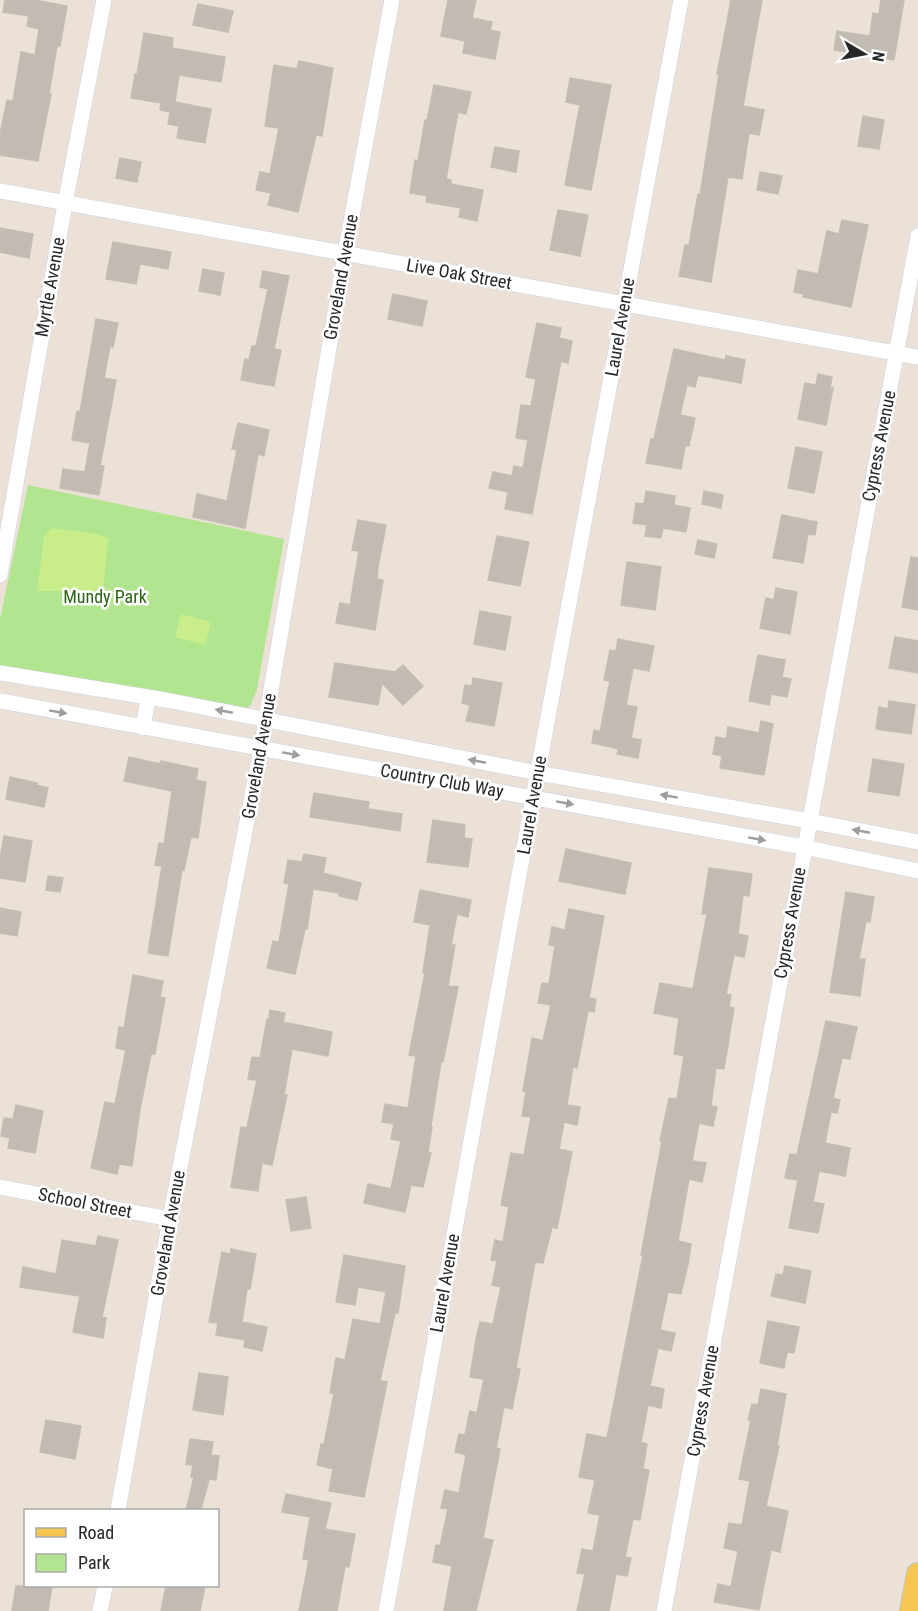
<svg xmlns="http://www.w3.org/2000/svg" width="918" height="1611" viewBox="0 0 918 1611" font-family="'Roboto Condensed',sans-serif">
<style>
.green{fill:#b2e590}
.pitch{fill:#c9ed8b}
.building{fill:#c2bbb4;stroke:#c6bdb1;stroke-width:1.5}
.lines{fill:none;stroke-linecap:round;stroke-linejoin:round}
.street-casing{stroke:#cdd2e1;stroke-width:16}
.primary-casing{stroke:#c3c3c3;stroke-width:24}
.street{stroke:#fff;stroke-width:15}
.primary{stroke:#f6c650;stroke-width:22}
.oneway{fill:#9e9e9e}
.labels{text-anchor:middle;stroke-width:5;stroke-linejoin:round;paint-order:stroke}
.street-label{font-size:18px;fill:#272727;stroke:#fff}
.park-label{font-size:18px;fill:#2b6516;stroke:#fff}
</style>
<rect width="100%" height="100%" fill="#ebe1d7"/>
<polygon class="green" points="28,485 284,539 257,689 251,704 242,715 0,667 0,619"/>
<g class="pitch">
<polygon points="52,528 97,534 108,538 103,596 73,591 37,591 44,536"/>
<polygon points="181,614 211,622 205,645 175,637"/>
</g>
<g class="building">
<polygon points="5,0 35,0 67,6 60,46 57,46 49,94 51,94 38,161 0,155 0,134 7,100 13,101 21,52 35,55 39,29 27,26 29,16 3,12"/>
<polygon points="448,0 476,0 472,18 492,22 490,30 500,32 495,59 463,53 465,41 441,36"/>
<polygon points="731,0 762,0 743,106 764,110 759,135 749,133 742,179 728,177 711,282 679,276 685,245 689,245 698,194 700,195 719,74 717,74"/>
<polygon points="881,0 904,0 894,60 834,50 837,31 870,36 873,13 879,14"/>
<polygon points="198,4 233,11 228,32 193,25"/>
<polygon points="144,33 173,38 172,48 225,57 221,82 179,75 175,102 211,109 205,143 177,138 179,126 168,124 170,112 160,110 161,103 131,98 135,74 137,75"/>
<polygon points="299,61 333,68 322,136 316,135 298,212 268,205 271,193 256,190 260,172 270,174 279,128 265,126 274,65 297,69"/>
<polygon points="570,78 611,85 591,190 565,185 580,105 566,102"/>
<polygon points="434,85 471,92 466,114 458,112 446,179 451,180 451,184 483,190 477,221 459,217 461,208 426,202 427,196 410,193 415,160 418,161 425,120 427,121"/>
<polygon points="863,116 884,120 879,149 858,146"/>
<polygon points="495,147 519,151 516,172 491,167"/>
<polygon points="120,158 141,162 137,182 116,178"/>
<polygon points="760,172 782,176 778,194 757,190"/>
<polygon points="558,210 588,215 580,256 550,250"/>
<polygon points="842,220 868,225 851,307 803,297 804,294 794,292 798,270 818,274 827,231 839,234"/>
<polygon points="0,228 33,234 29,258 0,252"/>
<polygon points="113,242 171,252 168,269 140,264 136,284 106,279"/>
<polygon points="203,269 224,273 220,295 199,291"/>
<polygon points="263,271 289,276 274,349 281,350 274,386 241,380 245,359 249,360 252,346 256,346 268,289 260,287"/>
<polygon points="393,294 427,301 422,326 388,319"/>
<polygon points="96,319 118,323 113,347 110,346 104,378 116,380 100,466 104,466 99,495 60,488 63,469 85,472 90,443 72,440 77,411 80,412"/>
<polygon points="537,323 561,328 559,338 572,341 568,363 561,361 532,514 505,509 508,492 489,488 493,472 512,476 514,466 523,468 528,440 516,438 521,405 531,406 536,379 526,377"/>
<polygon points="674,349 725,360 726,356 745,360 741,383 698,375 695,387 687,385 680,415 695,418 689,446 685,446 681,469 646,463 651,439 654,439"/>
<polygon points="818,374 832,377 830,388 833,388 826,425 798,419 805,383 816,385"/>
<polygon points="238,423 269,430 264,456 258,454 245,528 193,517 197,494 227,501 237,450 232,449"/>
<polygon points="796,447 822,452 814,493 788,488"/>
<polygon points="646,491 675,496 674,505 690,508 686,532 663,528 661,538 645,536 647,525 633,523 636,503 644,504"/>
<polygon points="704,491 723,495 721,508 702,504"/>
<polygon points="782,515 817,522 815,535 808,534 803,563 773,558"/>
<polygon points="358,520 386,525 378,567 377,579 383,580 375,630 336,623 340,603 350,605 359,551 352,550"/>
<polygon points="497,536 529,542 520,586 488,580"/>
<polygon points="698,540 717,544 714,558 695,554"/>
<polygon points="911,557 918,558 918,610 902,607"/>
<polygon points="627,562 661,567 655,610 621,605"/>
<polygon points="776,588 797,592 790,634 760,628 766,598 774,600"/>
<polygon points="480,611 511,617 505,650 474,644"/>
<polygon points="895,637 918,641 918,673 889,668"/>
<polygon points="618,639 654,646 649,671 633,668 626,705 637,707 631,738 641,740 638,758 617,754 619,749 592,743 594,730 600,732 610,681 604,680 610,650 616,651"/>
<polygon points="758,655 785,660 782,677 791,679 787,697 771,694 769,705 749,701"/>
<polygon points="335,663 395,672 403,665 423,686 403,705 382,683 378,705 329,697"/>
<polygon points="473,678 502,683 494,726 466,721 470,705 462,703 465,685 472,686"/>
<polygon points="889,701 915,705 911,734 876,729 879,707 888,709"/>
<polygon points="761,721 773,724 764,775 720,768 722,756 713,754 716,737 726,739 728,727 759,733"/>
<polygon points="129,757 160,764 161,761 198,769 196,780 206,782 198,838 191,837 184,870 182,870 168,956 148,953 162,866 155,865 159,843 164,844 172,791 124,781"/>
<polygon points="873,759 904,764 899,796 868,791"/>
<polygon points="10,777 37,783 36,785 48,788 44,807 6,799"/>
<polygon points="314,793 369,802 368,809 402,814 400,831 310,817"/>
<polygon points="433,820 465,825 464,838 472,839 468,867 427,862"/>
<polygon points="4,836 32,841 25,882 0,878 0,858"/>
<polygon points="566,849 631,863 625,894 559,881"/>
<polygon points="304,854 326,858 323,873 361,883 357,900 339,896 339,893 313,889 307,929 305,929 295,974 267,968 273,941 279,942 289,884 284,883 288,860 302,862"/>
<polygon points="709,868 752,874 749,896 743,895 738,934 748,936 744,957 734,955 726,994 731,995 729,1007 734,1008 724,1069 716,1068 711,1106 717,1107 713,1126 699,1123 692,1161 706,1163 702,1182 689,1179 678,1241 691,1244 688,1264 681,1294 668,1292 660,1330 675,1333 671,1351 658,1348 650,1386 664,1389 661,1408 648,1405 641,1442 647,1444 643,1469 649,1470 640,1520 633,1519 625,1557 631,1558 627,1576 616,1574 609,1611 577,1611 585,1574 577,1573 582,1549 593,1551 600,1515 588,1513 595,1480 579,1477 587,1434 607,1438 643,1255 641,1255 662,1141 660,1141 669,1098 677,1099 684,1056 674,1054 679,1018 654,1013 660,983 693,989 707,914 702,914"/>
<polygon points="48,876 63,878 60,892 46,890"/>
<polygon points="420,890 471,900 468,917 457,914 451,945 455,945 448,986 458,987 443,1062 441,1062 431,1126 432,1127 428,1153 431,1153 423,1187 411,1185 405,1212 364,1203 368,1184 391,1189 401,1141 391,1139 394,1124 382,1122 385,1104 408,1108 416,1056 409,1055 425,973 423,972 430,925 414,922"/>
<polygon points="846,892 874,897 870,922 866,921 859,959 865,959 860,996 830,992"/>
<polygon points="0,908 21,912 17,936 0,933"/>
<polygon points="569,909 604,916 589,998 596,999 594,1012 588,1011 577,1068 573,1067 567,1105 580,1107 577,1125 564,1122 559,1149 572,1152 557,1228 552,1227 543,1263 535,1262 516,1368 520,1369 512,1409 504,1407 496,1448 500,1449 483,1538 493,1540 476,1611 444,1611 452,1566 433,1562 436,1545 440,1546 448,1509 441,1508 445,1490 459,1493 466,1455 455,1452 459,1434 465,1435 470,1411 477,1413 484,1379 470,1377 476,1339 480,1322 493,1324 501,1287 492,1285 497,1261 491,1260 495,1240 503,1242 509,1207 501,1205 511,1153 524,1155 531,1117 522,1116 526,1091 523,1091 532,1038 543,1041 551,1005 538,1003 542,983 549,984 555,946 549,945 552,927 565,930"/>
<polygon points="133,975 163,981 160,997 165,998 155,1054 151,1054 140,1109 132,1166 119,1164 117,1174 91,1168 105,1102 115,1104 126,1050 116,1048 119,1027 124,1028"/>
<polygon points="270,1010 285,1013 283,1022 332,1032 328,1056 292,1049 284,1095 287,1095 272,1165 262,1163 258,1191 231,1187 241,1127 247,1128 257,1080 248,1079 252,1057 260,1058 267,1019 269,1019"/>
<polygon points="826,1021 857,1027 850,1059 842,1058 833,1098 840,1100 837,1113 831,1112 825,1143 850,1148 845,1176 819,1171 813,1202 824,1204 818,1233 789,1228 798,1180 785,1178 790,1154 797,1155"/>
<polygon points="16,1105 43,1111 35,1153 8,1148 10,1138 1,1136 4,1118 13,1119"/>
<polygon points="306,1197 311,1228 291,1231 286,1200"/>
<polygon points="98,1236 118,1240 102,1317 106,1318 103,1338 73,1332 80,1296 20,1287 23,1267 56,1274 62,1240 96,1246"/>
<polygon points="231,1249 256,1254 250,1289 247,1289 242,1322 267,1327 262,1351 244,1347 245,1340 216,1335 218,1323 209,1322 222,1252 231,1254"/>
<polygon points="344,1255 405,1266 398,1313 395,1313 380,1381 387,1382 364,1497 329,1491 333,1469 317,1465 321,1444 324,1444 334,1394 330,1393 336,1358 345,1360 353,1319 380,1324 386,1292 358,1287 355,1305 336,1302"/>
<polygon points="785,1266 811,1271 805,1303 771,1296 776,1274 783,1275"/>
<polygon points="768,1321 799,1327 794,1353 787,1352 784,1368 760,1363"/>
<polygon points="199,1373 228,1377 223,1415 193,1410"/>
<polygon points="761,1389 786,1394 777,1446 779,1446 766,1506 788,1511 780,1552 771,1550 759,1610 714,1602 718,1584 731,1587 738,1551 724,1548 729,1523 742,1525 750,1481 739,1479 751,1420 748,1420 752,1404 758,1405"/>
<polygon points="46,1420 81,1426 75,1459 40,1452"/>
<polygon points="190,1439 213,1442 211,1455 219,1456 216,1480 209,1479 201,1510 186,1510 194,1477 191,1477 193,1465 186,1464"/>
<polygon points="286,1494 331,1503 325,1529 355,1534 349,1567 345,1566 337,1611 299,1611 309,1560 303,1559 310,1517 282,1512"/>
<polygon points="16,1586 52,1586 48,1611 12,1611"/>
<polygon points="166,1586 205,1586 200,1611 161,1611"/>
</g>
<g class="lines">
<defs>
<g id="street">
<polyline points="0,191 918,357"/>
<polyline points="0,575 65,204 104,0"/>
<polyline points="0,673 166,700 538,773 809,821 918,842"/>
<polyline points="0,701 804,847 918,871"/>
<polyline points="143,728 148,698"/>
<polyline points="0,1187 170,1219"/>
<polyline points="118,1510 170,1219 261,749 345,254 392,0"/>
<polyline points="100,1611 105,1586"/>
<polyline points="386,1611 533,798 681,0"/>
<polyline points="664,1611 918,236"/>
</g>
<polyline id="primary" points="911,1611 918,1574"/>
</defs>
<use href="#street" class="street-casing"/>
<use href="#primary" class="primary-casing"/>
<use href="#street" class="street"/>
<use href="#primary" class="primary"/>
</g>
<defs><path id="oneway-solid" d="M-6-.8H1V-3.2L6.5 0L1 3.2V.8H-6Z" transform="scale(1.5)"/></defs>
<g class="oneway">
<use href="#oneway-solid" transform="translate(224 711) rotate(-169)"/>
<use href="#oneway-solid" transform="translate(58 712) rotate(10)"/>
<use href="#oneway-solid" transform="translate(291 754) rotate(10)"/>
<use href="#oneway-solid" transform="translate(477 761) rotate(-169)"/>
<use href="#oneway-solid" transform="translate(669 796) rotate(-170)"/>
<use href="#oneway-solid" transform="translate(565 803) rotate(10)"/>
<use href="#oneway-solid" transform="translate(861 831) rotate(-169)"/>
<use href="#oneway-solid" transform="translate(757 839) rotate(10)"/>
</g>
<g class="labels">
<g class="street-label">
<text transform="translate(459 274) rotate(10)" y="6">Live Oak Street</text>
<text transform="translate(341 277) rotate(-80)" y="6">Groveland Avenue</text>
<text transform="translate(50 287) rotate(-80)" y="6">Myrtle Avenue</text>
<text transform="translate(620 327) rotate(-80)" y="6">Laurel Avenue</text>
<text transform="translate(879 446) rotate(-79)" y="6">Cypress Avenue</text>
<text transform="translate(259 756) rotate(-80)" y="6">Groveland Avenue</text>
<text transform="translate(442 781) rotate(10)" y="6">Country Club Way</text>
<text transform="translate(532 805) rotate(-80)" y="6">Laurel Avenue</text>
<text transform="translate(790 923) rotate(-80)" y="6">Cypress Avenue</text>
<text transform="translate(85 1203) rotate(11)" y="6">School Street</text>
<text transform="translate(168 1233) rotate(-80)" y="6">Groveland Avenue</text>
<text transform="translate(445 1283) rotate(-80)" y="6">Laurel Avenue</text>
<text transform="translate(703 1401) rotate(-80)" y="6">Cypress Avenue</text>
</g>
<g class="park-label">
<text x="105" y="603">Mundy Park</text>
</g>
</g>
<rect x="24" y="1509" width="195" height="78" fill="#ffffff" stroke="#a9a9a9" stroke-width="1.5"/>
<rect x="36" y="1528" width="30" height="9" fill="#f6c650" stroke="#a9a9a9" stroke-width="1.5"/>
<text x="78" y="1539" font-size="18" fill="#272727">Road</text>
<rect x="36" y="1554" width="30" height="18" fill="#b2e590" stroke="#a9a9a9" stroke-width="1.5"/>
<text x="78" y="1569" font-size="18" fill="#272727">Park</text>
<g transform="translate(864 54) rotate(100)" stroke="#ffffff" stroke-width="4.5" paint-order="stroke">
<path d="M0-4.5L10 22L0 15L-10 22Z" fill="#272727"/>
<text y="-9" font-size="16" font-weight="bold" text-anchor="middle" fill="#272727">N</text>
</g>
</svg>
